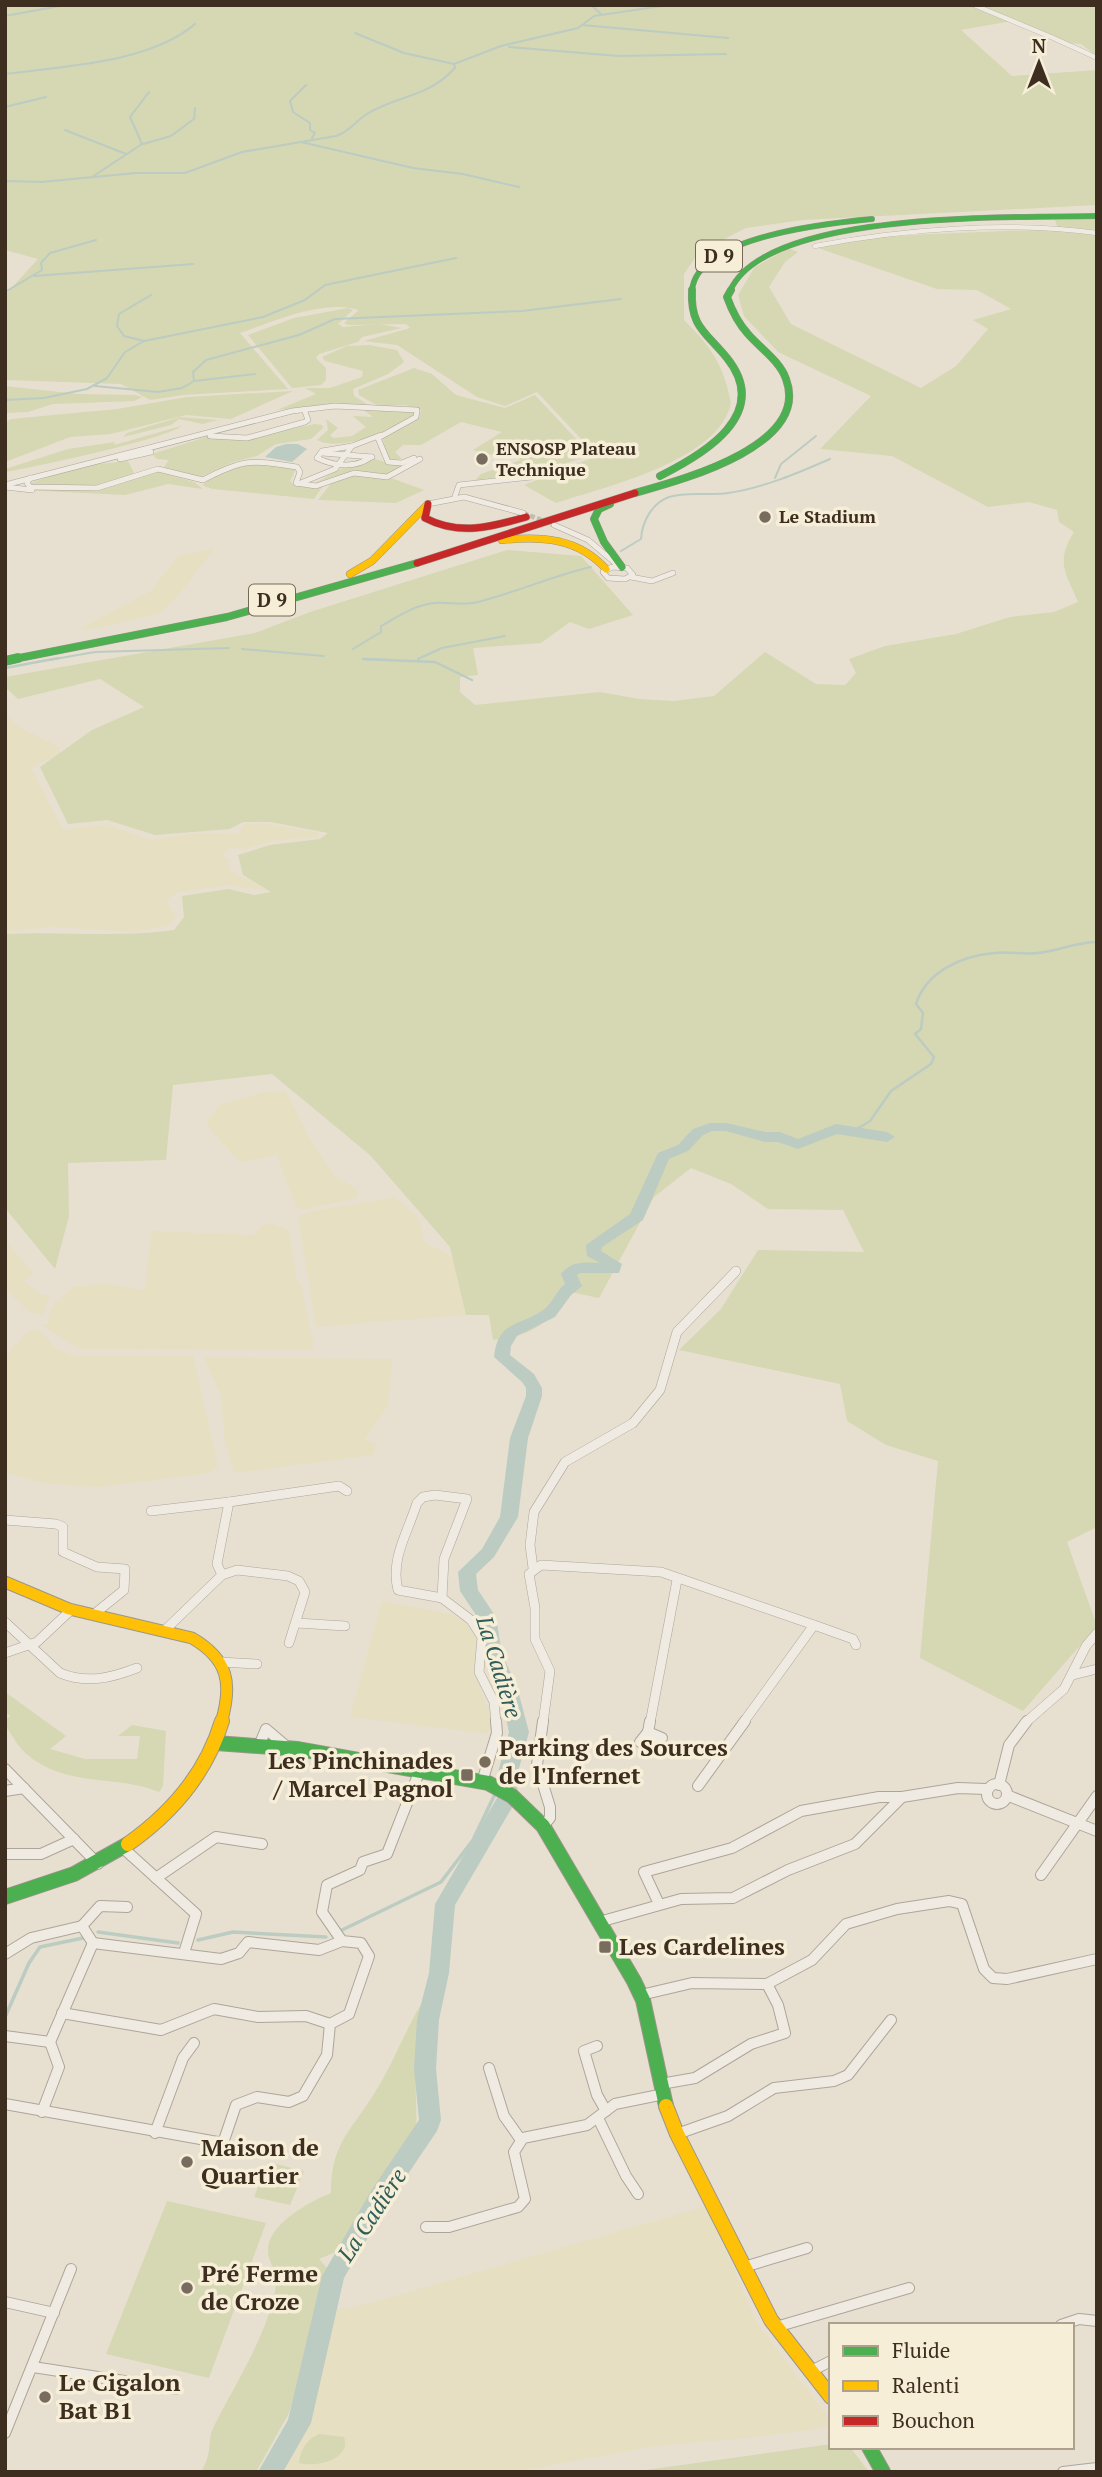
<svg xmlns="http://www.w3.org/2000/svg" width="1102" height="2477" viewBox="0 0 1102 2477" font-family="'PT Serif',serif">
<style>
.farmland{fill:#e6dfc2}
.green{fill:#d6d7b3}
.water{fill:#bcccc2}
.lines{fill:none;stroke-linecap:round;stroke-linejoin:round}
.stream-far2{stroke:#bcccc2;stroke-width:2}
.stream-far1{stroke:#bcccc2;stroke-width:2.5}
.stream{stroke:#bcccc2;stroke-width:3.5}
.river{fill:#bcccc2;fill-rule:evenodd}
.street-tunnel{stroke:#c5bcae;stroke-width:5;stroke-dasharray:5 2.5;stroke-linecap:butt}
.street-far3-casing{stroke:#ada599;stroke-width:5}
.street-far2-casing{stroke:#ada599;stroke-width:6}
.street-far1-casing{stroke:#ada599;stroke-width:10}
.street-casing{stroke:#ada599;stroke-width:12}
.fast-far3-casing{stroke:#9c958a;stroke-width:6}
.fast-far2-casing{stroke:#9c958a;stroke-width:8}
.fast-far1-casing{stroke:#9c958a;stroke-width:10}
.fast-casing{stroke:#9c958a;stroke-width:16}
.slow-far2-casing{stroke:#9c958a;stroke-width:8}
.slow-far1-casing{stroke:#9c958a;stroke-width:13}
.slow-casing{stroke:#9c958a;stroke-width:16}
.jam-casing{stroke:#9c958a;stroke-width:8}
.street-far3{stroke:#efebe3;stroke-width:4.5}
.street-far2{stroke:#efebe3;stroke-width:5}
.street-far1{stroke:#efebe3;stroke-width:9}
.street{stroke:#efebe3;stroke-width:10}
.fast-far3{stroke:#4caf50;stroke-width:5}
.fast-far2{stroke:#4caf50;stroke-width:7}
.fast-far1{stroke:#4caf50;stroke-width:9}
.fast{stroke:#4caf50;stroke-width:14}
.slow-far2{stroke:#ffc107;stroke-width:7}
.slow-far1{stroke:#ffc107;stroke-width:11}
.slow{stroke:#ffc107;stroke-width:14}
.jam{stroke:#c62828;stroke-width:7}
.poi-dot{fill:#786c5e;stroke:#f7eed8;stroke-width:2.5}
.labels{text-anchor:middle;stroke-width:7;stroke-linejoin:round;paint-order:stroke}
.far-poi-label{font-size:18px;font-weight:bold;fill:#3d2e20;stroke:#f7eed8;text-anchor:start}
.shield{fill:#f7eed8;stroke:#756857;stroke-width:2}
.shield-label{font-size:19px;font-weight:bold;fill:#3d2e20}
.water-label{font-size:23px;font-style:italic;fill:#2f5d5a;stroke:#f7eed8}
.near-poi-label{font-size:24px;font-weight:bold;fill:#3d2e20;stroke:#f7eed8;text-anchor:start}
</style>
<rect width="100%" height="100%" fill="#e7e0d1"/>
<g class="farmland">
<polygon points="215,548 176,598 160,614 88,630 81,628 151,591 178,556"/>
<polygon points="5,713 17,726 57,746 61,752 31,768 63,830 107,824 150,840 197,833 239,834 244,824 264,823 320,833 318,837 276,840 246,849 230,848 222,856 230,860 228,869 267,891 228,885 177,893 166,900 176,918 169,925 135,932 53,927 5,932"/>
<polygon points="286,1091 308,1135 334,1175 358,1190 357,1198 303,1210 296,1207 277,1155 241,1163 210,1129 207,1121 219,1105 264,1092"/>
<polygon points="394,1197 417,1216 425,1242 455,1258 466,1315 316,1327 298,1218 308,1212"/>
<polygon points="269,1223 289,1230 297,1281 301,1285 314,1347 308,1350 80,1349 41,1325 48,1323 51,1307 73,1287 104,1283 145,1290 151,1231 254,1235 261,1226"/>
<polygon points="5,1240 33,1273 24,1281 41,1295 50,1295 43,1314 32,1314 5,1289"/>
<polygon points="34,1330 41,1331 55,1348 77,1356 193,1356 218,1466 210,1473 98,1487 48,1484 5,1473 5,1357 26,1333"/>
<polygon points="204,1357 392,1359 388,1406 365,1439 376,1444 373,1455 234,1473 225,1443 221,1396"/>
<polygon points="382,1601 451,1614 470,1624 479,1642 473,1668 492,1720 488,1734 350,1717"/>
<polygon points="706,2206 757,2323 831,2421 831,2427 750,2438 657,2446 513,2472 276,2472 310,2411 313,2386 333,2310 367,2304"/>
</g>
<g class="green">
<path d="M5 5H1097V56L1081 44 1067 43 1012 21 961 30 1012 76 1097 70V205L803 220 746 228 699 252 684 274V320C705 341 719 357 727 386 728 393 732 401 730 407 714 462 604 487 556 503L524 485 597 456 537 392 505 406 477 397 397 345 364 341 410 328 406 324 348 325 344 323 359 310C323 299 275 321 240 333L288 389 183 395 150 400 121 384 5 380V295L38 259 5 250Z"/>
<path d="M1097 218V1527L1067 1542 1097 1626 1023 1711 920 1658 938 1461 886 1445 847 1421 840 1384 679 1350 721 1309 758 1250 864 1252 843 1210 768 1209 731 1184 691 1168 654 1197 599 1298 570 1292C549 1324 531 1336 493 1340L489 1315H466L450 1247 370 1155 272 1074 173 1085 166 1160 68 1163 69 1216 55 1269 5 1208V934C62 931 118 938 174 930L184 917 182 896 228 889 254 895 271 892 243 875 238 855 270 845 320 839 328 833 271 822H243L230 829 155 835 107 820 68 824 40 767 92 730 144 707 100 679 18 699 5 687V677L255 633 310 612 507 550 581 556 633 615 589 629 570 622 541 643 473 648 478 675 460 677V692L475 705 600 692 639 699 674 701 714 696 765 652 816 684 845 685 856 673 849 659 885 646 956 634 1010 617 1054 612 1078 602C1066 573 1055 562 1074 532L1059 522 1057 510 1029 502 988 507 892 456 820 449 871 396 778 352 744 316 738 295 754 268 788 248 798 252 785 262 769 287 791 324 921 388 956 366 988 329 973 320 1011 309 977 290 937 289 818 248 885 236 1058 229 1055 220Z"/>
<polygon points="348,308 353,310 338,324 343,327 379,324 402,328 362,337 358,342 319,354 316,358 326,368 326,380 321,385 292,388 248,335 294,318"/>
<polygon points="369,345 397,350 404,362 388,374 353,389 354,396 368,405 329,404 277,410 316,394 305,388 330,388 362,377 363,371 325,361 322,357 347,346"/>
<polygon points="414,368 432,374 456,395 505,408 535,395 591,455 539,472 475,480 481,474 521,460 503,452 493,455 473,450 502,432 461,422 421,445 403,445 395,452 402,459 389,460 382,437 419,418 421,410 405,405 380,407 359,395 358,390"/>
<polygon points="5,386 78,394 135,395 142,397 134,401 53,404 28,412 5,413"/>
<polygon points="293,391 231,419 186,415 111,434 70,437 5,462 5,422 11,419 117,409 187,397"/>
<path d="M407 409 416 413C397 429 341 453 317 440L328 430 326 419 338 428 330 435 333 438 352 436 366 427 353 416 373 417 364 410Z"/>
<polygon points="180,417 218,420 203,424 179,419 171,425 123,437 127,433"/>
<polygon points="315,424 322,425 323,428 311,439 276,444 257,456 236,461 200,477 164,467 169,460 157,459 152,454 206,437 240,440"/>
<path d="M181 426C170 438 31 468 5 472V469L68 449 115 442 114 445Z"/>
<polygon points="375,459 385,462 412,461 390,475 348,472 315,483 348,465"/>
<path d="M128 461 134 473C103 491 68 487 34 487L30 483 80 466Z"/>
<polygon points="249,461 296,469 290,481 296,487 323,486 314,499 212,489 202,485 236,464"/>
<polygon points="156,471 194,482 203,489 168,484 125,495 23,490 107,488"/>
<polygon points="359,474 391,478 424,490 396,503 318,500 333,481"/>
<path d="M5 1692 66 1736 50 1749 85 1759H137L140 1736H118L132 1725 166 1731 163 1786 159 1792C114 1774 69 1788 29 1756 19 1749 12 1735 5 1725V1720L11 1716 5 1713Z"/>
<path d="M423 2001 428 2005 415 2062 417 2144 384 2184 343 2249 319 2259 331 2273 289 2413 256 2472H201C214 2451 206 2441 214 2426 236 2382 276 2322 277 2272 246 2236 302 2205 331 2193 331 2145 349 2133 372 2097 392 2067 404 2032 423 2001Z"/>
<polygon points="268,2162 304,2171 290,2205 254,2197"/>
<polygon points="167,2201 266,2223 209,2378 106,2354"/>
<path d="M319 2434 344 2437C352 2459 316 2468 299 2463 300 2450 307 2439 319 2434Z"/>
<polygon points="831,2444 831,2447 850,2447 869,2472 631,2472"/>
</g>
<polygon class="water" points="286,444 298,444 307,449 292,462 265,457 276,447"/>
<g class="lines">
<g class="stream-far2">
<polyline points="591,5 601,14"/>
<polyline points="5,16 65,5"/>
<polyline points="582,25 728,38"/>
<polyline points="355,33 404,53 454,64"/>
<polyline points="509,47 619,56 726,54"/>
<path d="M5 74C63 66 150 63 195 24"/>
<polyline points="306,85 290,101 293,112 310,123 310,130 315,133 312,138"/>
<polyline points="5,107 46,97"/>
<polyline points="65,130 126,154"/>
<polyline points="301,142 413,168 463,174 519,187"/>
<polyline points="143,144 171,136 194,119 195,108"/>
<polyline points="92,177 142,144 130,117 149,92"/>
<path d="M5 181 41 182 136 173H185L242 152 336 136C350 132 355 121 367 114 400 94 426 99 455 68L454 64 501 46 578 28 594 16 669 5"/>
<polyline points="34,276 193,264"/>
<polyline points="5,292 42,270 41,263 50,253 96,240"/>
<polyline points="144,341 124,336 117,326 119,314 151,295"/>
<polyline points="194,381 255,374"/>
<polyline points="95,386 158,392 182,388 194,381 193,372 206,360 299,335 335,319 522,311 621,299"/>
<polyline points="5,400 44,398 87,389 107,378 125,352 144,341 263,317 305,300 325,285 456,258"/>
<polyline points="775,478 781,464 816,436"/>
<path d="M621 551 641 539C642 522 652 503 669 497 687 491 710 496 728 493 763 488 798 473 830 459"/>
<polyline points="242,649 324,656"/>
<path d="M353 649 381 632V626C399 616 414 605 435 603 450 602 463 606 478 602 517 592 552 576 591 567"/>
<polyline points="363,659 392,660"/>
<polyline points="418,659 442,648 505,636"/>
<polyline points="49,660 95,652 229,648"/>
</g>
<g class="stream-far1">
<polyline points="363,659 435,662 472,680"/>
<polyline points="5,668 59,658"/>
<path d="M852 1132 870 1121 891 1091 931 1064 934 1057 915 1034 921 1029 923 1013 916 1004C926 972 961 956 994 953 1008 951 1023 955 1038 953 1058 951 1076 942 1097 942"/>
</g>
<g class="stream">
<polyline points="340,1931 441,1882 473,1840 496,1792"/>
<polyline points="98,1932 178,1943"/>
<polyline points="198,1940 233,1932 326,1937"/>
<polyline points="5,2017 29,1963 40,1947 83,1938"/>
</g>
<path class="river" d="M710 1123H726L765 1132H780L798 1139 836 1124 887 1132 895 1137 887 1142 837 1134 798 1149 778 1142H765L726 1131H712L703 1135 688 1151 669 1159 643 1220 602 1247 601 1251 622 1264 619 1273H580L577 1275 582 1286 571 1295 555 1317 517 1336 511 1346 510 1355 534 1374 542 1388V1396L528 1438 518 1517 494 1557 476 1574 478 1590 496 1617 502 1654 517 1687 529 1732 518 1772 517 1799 455 1905 449 1973 439 2020 436 2069 441 2120 437 2131 387 2205 344 2278 311 2423 283 2472H258L288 2420 322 2276 371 2191 419 2120 414 2069 417 2020 429 1973 435 1904 497 1798 498 1772 509 1732 499 1687 484 1654 478 1618 460 1591 458 1572 482 1549 500 1517 510 1438 526 1396V1388L522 1382 494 1357C498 1320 519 1327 543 1310 553 1303 556 1291 565 1284L561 1274C571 1261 585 1262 600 1263L587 1256 586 1245 630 1214 658 1153 678 1145 693 1129Z"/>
<polyline class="street-tunnel" points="523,513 554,525"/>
<defs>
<g id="street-far3">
<polyline points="974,5 1051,37"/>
<polyline points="1089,54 1051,37 1097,58"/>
<path d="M815 246C904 229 1007 221 1097 233"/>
</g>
<g id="street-far2">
<polyline points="210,436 247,438 305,422 308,420 304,409"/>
<path d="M352 446 322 451 317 458C334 466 355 469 371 457"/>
<polyline points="322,453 372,457"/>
<polyline points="120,459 151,452"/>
<path d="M30 478 27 483 30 487 97 488 158 469 203 480C245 458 251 460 297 467L300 472 296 483 316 486 354 473 387 477 420 459"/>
<polyline points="298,484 335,469 352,446 381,435"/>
<polyline points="5,485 292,411 335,406 417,410 416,417 378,438 388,462 402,463 414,458"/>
<polyline points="5,487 32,490"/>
<polyline points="455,496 459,485 531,477"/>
<polyline points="428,504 464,497 523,513"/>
<polyline points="554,525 588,540 620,567"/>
<polygon points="612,567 627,568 633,575 625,579 608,578 603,572"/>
<polyline points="631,577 652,581 673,573"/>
</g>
<g id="street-far1">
<path d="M435 1495 467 1499 444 1559 442 1598 398 1590C390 1559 408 1532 417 1503L423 1497Z"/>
<polyline points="151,1511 229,1502"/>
<polyline points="5,1520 56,1524 63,1527 63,1552 97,1567 125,1569 124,1590 93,1615"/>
<polyline points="533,1568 530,1545 534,1512 565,1462 633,1423 660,1390 677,1332 736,1271"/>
<polyline points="222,1575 217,1564 229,1502 339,1486 347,1491"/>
<polyline points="442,1598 471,1620 482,1637 479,1672 494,1702 496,1723"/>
<path d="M5 1622 60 1673C87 1684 111 1678 137 1668"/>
<polyline points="297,1623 345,1626"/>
<polyline points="814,1625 853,1639 856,1645"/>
<polyline points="164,1631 222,1575 237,1570 288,1576 299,1581 305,1592 289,1643"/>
<polyline points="5,1653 37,1642 71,1610"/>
<polyline points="220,1662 257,1664"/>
<polyline points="1073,1675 1097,1669"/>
<polyline points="543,1723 550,1671 535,1639 535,1608 529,1574 541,1565 661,1572 814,1625 743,1723"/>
<polyline points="650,1723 677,1580"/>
<polyline points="1025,1723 1064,1689 1086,1646 1097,1633"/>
</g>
<g id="street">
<polygon points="648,1732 662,1738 654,1748 640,1742"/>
<polyline points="648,1732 650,1721"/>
<polyline points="259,1746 266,1729 286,1746"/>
<polyline points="5,1769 98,1864"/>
<polyline points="482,1782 497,1733 496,1721"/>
<circle cx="997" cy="1794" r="10"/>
<polyline points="999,1785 1009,1745 1027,1721"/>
<polyline points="698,1786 745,1721"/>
<polyline points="5,1791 24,1788"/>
<polyline points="1009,1796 1097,1831"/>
<polyline points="543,1826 550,1818 550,1807 537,1765 543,1721"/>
<polyline points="123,1848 196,1914 184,1953"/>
<polyline points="5,1854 41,1854 74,1839"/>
<polyline points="1041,1875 1097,1796"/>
<polyline points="156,1878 216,1837 262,1844"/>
<polyline points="659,1904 644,1872 732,1848 801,1811 879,1797 902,1797"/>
<polyline points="599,1922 681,1899 733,1898 788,1870 855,1844 902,1797 958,1788 986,1789"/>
<polyline points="82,1926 100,1906 127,1907"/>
<polyline points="5,1954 31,1938 82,1926 93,1943"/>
<polyline points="641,1995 692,1983 767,1984 812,1960 846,1924 897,1909 949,1901 962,1904 984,1969 993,1978 1007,1979 1097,1959"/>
<polyline points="62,2013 161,2030 214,2009 258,2017 306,2016 330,2024"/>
<polyline points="5,2036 50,2042"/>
<polyline points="597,2046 584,2051 597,2095 606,2111"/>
<polyline points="489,2068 504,2116 521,2140"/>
<polyline points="661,2084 695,2078 751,2044 785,2033 778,2005 767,1984"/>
<polyline points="5,2104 223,2143 236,2105 257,2097 289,2102 303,2096 327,2055 330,2024 349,2014 369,1956 361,1943 342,1941 322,1912 327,1885 360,1870 363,1862 387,1854 420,1770"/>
<polyline points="42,2112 59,2067 50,2042 93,1943 221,1959 239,1953 248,1942 319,1950 342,1941"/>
<polyline points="598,2118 626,2176 638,2194"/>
<polyline points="155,2133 183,2058 194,2043"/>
<polyline points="677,2134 728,2116 774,2088 834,2081 848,2075 891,2020"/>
<polyline points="426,2227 449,2227 518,2207 525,2199 514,2152 523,2138 587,2125 615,2104 664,2094"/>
<polyline points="744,2267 807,2248"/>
<polyline points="5,2302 54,2313"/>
<polyline points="1061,2325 1079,2319 1097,2321"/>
<polyline points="776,2327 909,2288"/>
<polyline points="33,2367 176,2389"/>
<polyline points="811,2371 831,2361"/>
<polyline points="5,2433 71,2269"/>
<polyline points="1063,2472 1097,2468"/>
</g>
<g id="fast-far3">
<path d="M692 291C696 236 830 223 872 219"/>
<path d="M730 291C766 209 1018 218 1097 216"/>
</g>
<g id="fast-far2">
<path d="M660 476C704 454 772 414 727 358 706 332 690 327 692 290"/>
<path d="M635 493C681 480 811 446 786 379 780 361 760 348 748 334 738 323 732 311 727 297L731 290"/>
<polyline points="610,504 599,509 594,519 604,542 622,567"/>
<polyline points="9,660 227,617 417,563"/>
</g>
<polyline id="fast-far1" points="5,661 18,658"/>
<g id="fast">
<polyline points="216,1743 298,1749 488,1783 512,1796 543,1826 634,1981 643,2000 666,2106"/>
<polyline points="5,1897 74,1874 128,1844"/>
<polyline points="869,2447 883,2472"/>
</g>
<g id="slow-far2">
<path d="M502 540C542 536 578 538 606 569"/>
<polyline points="350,574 372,561 427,505"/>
</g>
<path id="slow-far1" d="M5 1582 69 1609 192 1638C228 1659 233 1683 221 1723"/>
<g id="slow">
<path d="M128 1844C172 1813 206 1774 222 1721"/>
<polyline points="666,2106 677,2134 771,2320 831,2397"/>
</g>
<g id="jam">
<path d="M428 504 425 518C459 536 491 527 526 517"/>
<polyline points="417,563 635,493"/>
</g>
</defs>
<use href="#street-far3" class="street-far3-casing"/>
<use href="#street-far2" class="street-far2-casing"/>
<use href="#street-far1" class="street-far1-casing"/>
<use href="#street" class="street-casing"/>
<use href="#fast-far3" class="fast-far3-casing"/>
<use href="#fast-far2" class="fast-far2-casing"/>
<use href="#fast-far1" class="fast-far1-casing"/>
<use href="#fast" class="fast-casing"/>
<use href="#slow-far2" class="slow-far2-casing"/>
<use href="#slow-far1" class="slow-far1-casing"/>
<use href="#slow" class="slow-casing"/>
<use href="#jam" class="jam-casing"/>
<use href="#street-far3" class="street-far3"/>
<use href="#street-far2" class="street-far2"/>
<use href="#street-far1" class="street-far1"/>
<use href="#street" class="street"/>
<use href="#fast-far3" class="fast-far3"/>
<use href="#fast-far2" class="fast-far2"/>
<use href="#fast-far1" class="fast-far1"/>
<use href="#fast" class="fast"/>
<use href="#slow-far2" class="slow-far2"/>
<use href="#slow-far1" class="slow-far1"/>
<use href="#slow" class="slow"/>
<use href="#jam" class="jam"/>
</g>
<g class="poi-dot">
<circle cx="482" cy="459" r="7"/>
<circle cx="765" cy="517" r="7"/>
<circle cx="485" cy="1762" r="7"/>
<rect x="460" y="1768" width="14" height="14" rx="3.5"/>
<rect x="598" y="1940" width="14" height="14" rx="3.5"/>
<circle cx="187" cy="2162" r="7"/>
<circle cx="187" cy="2288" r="7"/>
<circle cx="45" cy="2397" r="7"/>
</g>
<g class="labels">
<g class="far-poi-label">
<text x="496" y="455">ENSOSP Plateau<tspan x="496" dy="21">Technique</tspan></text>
<text x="779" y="523">Le Stadium</text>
</g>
<g class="shield">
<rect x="696" y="240.5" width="46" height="31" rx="5"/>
<rect x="249" y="584.5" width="46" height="31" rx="5"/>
</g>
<g class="shield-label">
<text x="719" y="263">D 9</text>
<text x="272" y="607">D 9</text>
</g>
<g class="water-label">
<text transform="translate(499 1667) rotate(73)" y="8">La Cadière</text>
<text transform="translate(372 2215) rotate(-57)" y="8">La Cadière</text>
</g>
<g class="near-poi-label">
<text x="499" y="1756">Parking des Sources<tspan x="499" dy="28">de l'Infernet</tspan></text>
<text x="453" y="1769" text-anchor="end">Les Pinchinades<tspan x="453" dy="28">/ Marcel Pagnol</tspan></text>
<text x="619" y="1955">Les Cardelines</text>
<text x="201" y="2156">Maison de<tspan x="201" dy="28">Quartier</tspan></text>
<text x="201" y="2282">Pré Ferme<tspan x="201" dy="28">de Croze</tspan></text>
<text x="59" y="2391">Le Cigalon<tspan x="59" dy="28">Bat B1</tspan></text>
</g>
</g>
<rect width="1102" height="2477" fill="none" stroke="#3d2e20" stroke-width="14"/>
<rect x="829" y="2323" width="245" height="126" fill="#f7eed8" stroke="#ada18e" stroke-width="2"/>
<rect x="843" y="2346" width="35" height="10" fill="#4caf50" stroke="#ada18e" stroke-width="2"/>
<text x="892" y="2358" font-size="21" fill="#3d2e20">Fluide</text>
<rect x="843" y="2381" width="35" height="10" fill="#ffc107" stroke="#ada18e" stroke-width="2"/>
<text x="892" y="2393" font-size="21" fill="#3d2e20">Ralenti</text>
<rect x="843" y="2416" width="35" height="10" fill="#c62828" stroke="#ada18e" stroke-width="2"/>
<text x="892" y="2428" font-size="21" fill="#3d2e20">Bouchon</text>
<g transform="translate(1039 63)" stroke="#f7eed8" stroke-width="5" paint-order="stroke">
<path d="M0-5L12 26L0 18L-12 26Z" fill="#3d2e20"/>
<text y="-10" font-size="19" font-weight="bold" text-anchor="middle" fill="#3d2e20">N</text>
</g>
</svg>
